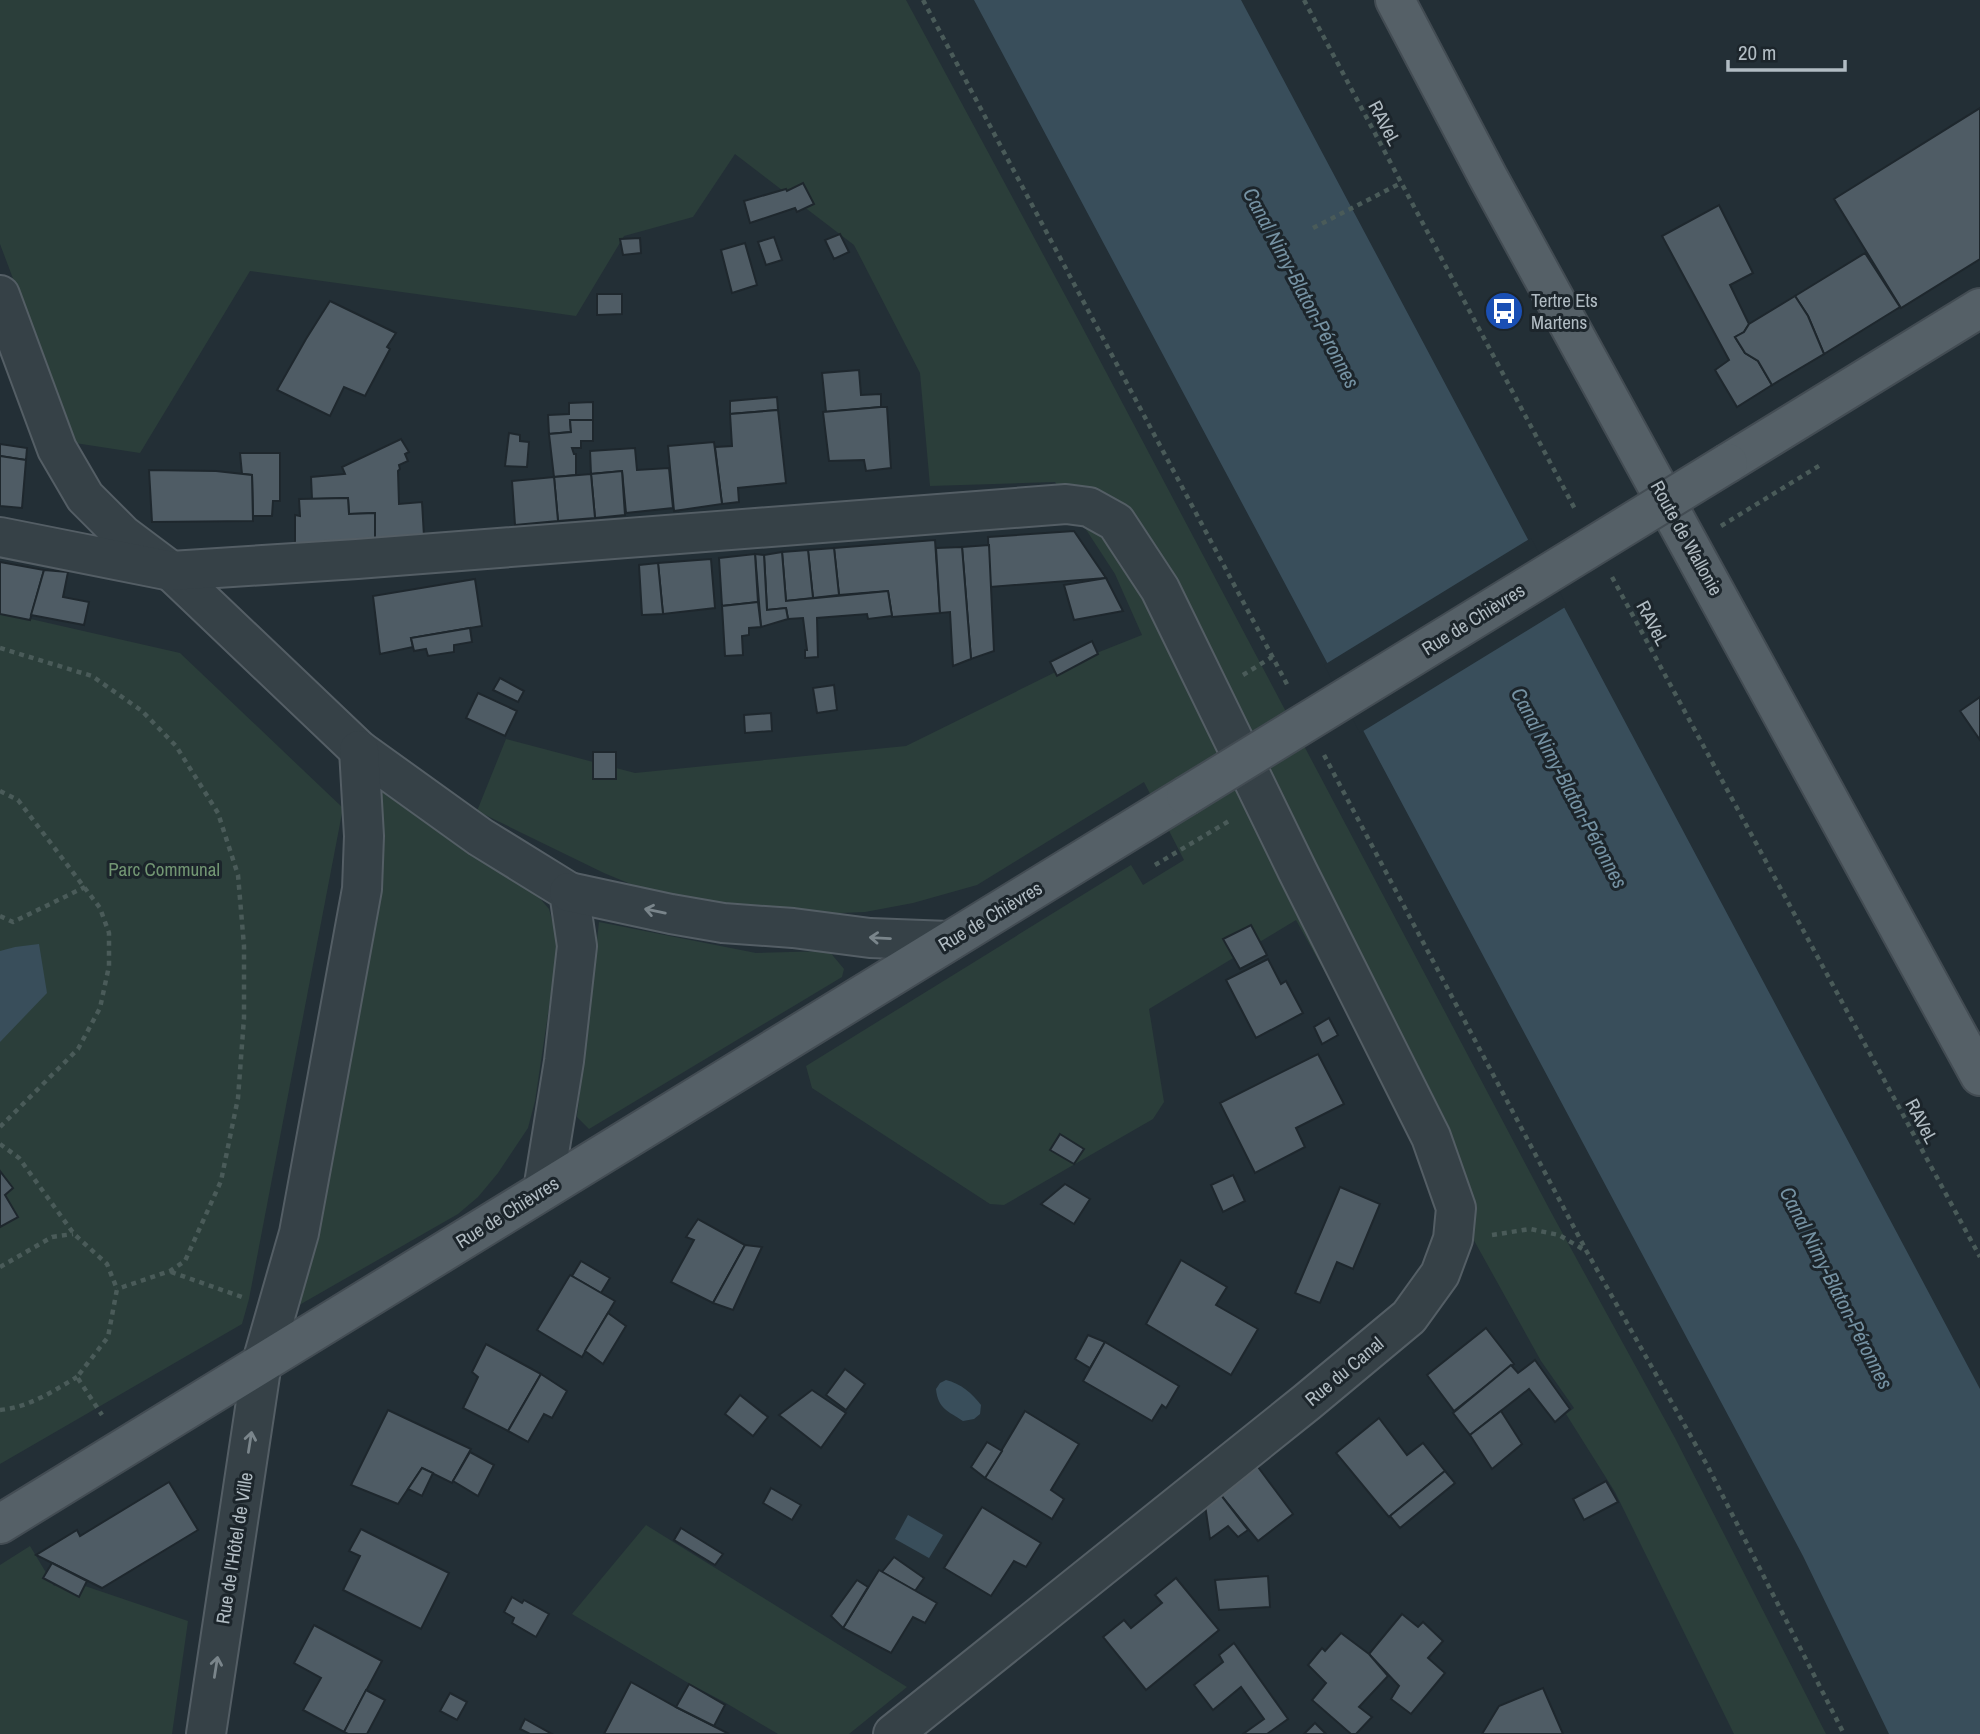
<svg xmlns="http://www.w3.org/2000/svg" width="1980" height="1734" viewBox="0 0 1980 1734" font-family="'Archivo Narrow',sans-serif">
<style>
.green{fill:#2b3e3a}
.water{fill:#394e5b}
.pier{fill:#232f36}
.building{fill:#4f5c65;stroke:#1e272d;stroke-width:2}
.lines{fill:none;stroke-linecap:round;stroke-linejoin:round}
.minor-casing{stroke:#545e65;stroke-width:42}
.major-casing{stroke:#434c53;stroke-width:42}
.path{stroke:#4a5b59;stroke-width:4.5;stroke-dasharray:5 5;stroke-linecap:butt}
.minor{stroke:#364147;stroke-width:38}
.major{stroke:#556067;stroke-width:38}
.major-bridge-casing{stroke:#434c53;stroke-width:42;stroke-linecap:butt}
.major-bridge{stroke:#556067;stroke-width:38}
.oneway{stroke:#7a858b}
.labels{text-anchor:middle;stroke-width:6;stroke-linejoin:round;paint-order:stroke}
.street-label{font-size:19px;fill:#b1bcc3;stroke:#1c252b}
.poi-label{font-size:19px;fill:#b1bcc3;stroke:#1c252b;text-anchor:start}
.park-label{font-size:19px;fill:#729673;stroke:#1c252b}
.water-label{font-size:21px;font-style:italic;fill:#7592a3;stroke:#1c252b}
</style>
<rect width="100%" height="100%" fill="#232f36"/>
<g class="green">
<polygon points="0,0 906,0 1079,321 1552,1214 1675,1438 1826,1734 1734,1734 1615,1492 1566,1414 1574,1408 1541,1361 1296,920 1149,1009 1164,1102 1153,1119 1004,1205 990,1204 812,1088 806,1066 1131,865 1143,885 1184,860 1144,782 977,885 913,903 865,912 817,914 664,898 604,873 477,811 506,739 635,773 906,746 1084,658 1142,635 1115,574 1055,482 930,486 920,373 854,245 735,154 693,217 624,236 576,316 250,271 140,453 75,443 0,244"/>
<polygon points="0,612 180,653 343,808 249,1299 242,1324 0,1464"/>
<polygon points="369,780 532,889 549,909 554,927 557,954 535,1101 528,1128 498,1173 478,1197 458,1214 294,1308"/>
<polygon points="599,922 756,953 829,951 844,969 842,977 589,1129 577,1117"/>
<polygon points="646,1525 907,1687 849,1734 778,1734 726,1703 690,1684 572,1614"/>
<polygon points="30,1546 54,1586 77,1573 85,1586 188,1621 172,1734 0,1734 0,1565"/>
</g>
<g class="water">
<polygon points="974,0 1241,0 1980,1389 1980,1734 1889,1734 1803,1556"/>
<polygon points="39,944 47,993 0,1042 0,951 15,947"/>
<path d="M946 1380C960 1383 973 1394 981 1405L980 1414 974 1419 963 1421C948 1411 938 1409 936 1389L940 1383Z"/>
<polygon points="908,1515 943,1535 929,1558 895,1539"/>
</g>
<polygon class="pier" points="1531,538 1567,606 1360,733 1324,665"/>
<g class="building">
<polygon points="1980,108 1980,259 1901,308 1834,199"/>
<polygon points="803,183 814,204 797,212 795,208 750,223 744,201 786,189 787,191"/>
<polygon points="1719,205 1753,273 1730,285 1749,324 1744,332 1735,337 1745,353 1758,361 1772,385 1737,407 1715,370 1729,360 1662,236"/>
<polygon points="840,234 849,252 834,259 825,240"/>
<polygon points="774,237 782,260 766,265 758,242"/>
<polygon points="640,238 641,253 623,255 620,239"/>
<polygon points="745,243 757,285 732,293 721,250"/>
<polygon points="1865,253 1900,307 1824,354 1808,316 1795,296"/>
<polygon points="597,294 622,294 622,314 597,315"/>
<polygon points="1795,296 1808,316 1824,354 1772,385 1758,361 1745,353 1735,337 1744,332 1749,324"/>
<polygon points="330,301 396,333 387,347 390,349 365,396 344,387 330,416 277,390 306,339"/>
<polygon points="859,370 861,395 881,394 881,407 826,412 822,373"/>
<polygon points="777,397 778,410 730,414 730,401"/>
<polygon points="593,402 593,420 570,420 571,432 549,434 548,415 569,414 569,403"/>
<polygon points="881,407 887,407 891,468 866,471 864,460 829,461 823,412"/>
<polygon points="778,410 786,483 738,488 739,502 722,504 715,447 732,446 730,414"/>
<polygon points="570,420 593,420 593,441 581,441 581,448 572,448 574,454 576,454 576,475 554,477 549,434 571,432"/>
<polygon points="509,433 520,435 520,441 529,442 527,467 505,466"/>
<polygon points="401,439 409,452 405,454 408,461 399,465 400,469 398,471 399,504 422,502 424,536 375,542 375,513 349,514 348,498 312,499 311,477 345,474 342,467"/>
<polygon points="714,442 722,504 674,511 668,446"/>
<polygon points="0,444 27,448 26,460 0,456"/>
<polygon points="635,448 637,470 669,468 673,508 626,513 622,471 591,474 590,451"/>
<polygon points="240,453 280,453 280,501 273,501 272,516 253,516 252,475 242,474"/>
<polygon points="0,456 26,460 22,508 0,506"/>
<polygon points="149,470 216,471 252,475 253,521 152,522"/>
<polygon points="622,471 625,515 595,518 591,474"/>
<polygon points="591,474 595,518 558,521 554,477"/>
<polygon points="554,477 558,521 515,525 512,481"/>
<polygon points="348,498 349,514 375,513 375,542 295,546 295,515 300,516 299,499"/>
<polygon points="1074,531 1106,578 990,587 988,537"/>
<polygon points="935,540 940,613 892,617 888,591 839,595 834,548"/>
<polygon points="989,545 994,651 971,659 962,547"/>
<polygon points="962,547 971,659 953,666 950,612 940,613 936,548"/>
<polygon points="834,548 839,595 813,598 808,550"/>
<polygon points="808,550 813,598 786,601 782,552"/>
<polygon points="782,552 786,601 888,591 892,616 868,619 867,614 817,618 818,657 805,658 805,650 807,650 803,618 788,619 786,608 767,610 764,555"/>
<polygon points="755,554 764,555 767,610 786,608 788,619 761,627"/>
<polygon points="755,554 758,602 722,606 719,558"/>
<polygon points="711,559 715,608 663,614 658,563"/>
<polygon points="0,562 44,570 30,620 0,614"/>
<polygon points="658,563 663,614 642,615 639,565"/>
<polygon points="44,570 68,572 63,597 89,602 84,625 31,615"/>
<polygon points="1106,578 1123,611 1074,620 1064,585"/>
<polygon points="475,579 482,626 411,638 413,647 380,654 373,596"/>
<polygon points="758,602 761,627 749,628 749,635 742,636 743,655 725,656 722,606"/>
<polygon points="470,628 472,642 454,645 454,652 428,656 426,649 414,651 411,638"/>
<polygon points="1092,641 1098,654 1057,676 1050,662"/>
<polygon points="500,678 524,691 518,702 493,690"/>
<polygon points="834,685 837,710 817,713 813,688"/>
<polygon points="478,693 517,711 505,736 466,718"/>
<polygon points="1980,697 1980,740 1960,711"/>
<polygon points="771,713 772,731 745,733 744,715"/>
<rect x="593" y="752" width="23" height="27"/>
<polygon points="1251,925 1267,955 1240,969 1223,939"/>
<polygon points="1268,959 1281,984 1286,981 1303,1013 1256,1038 1226,980"/>
<polygon points="1329,1018 1338,1035 1322,1044 1314,1027"/>
<polygon points="1318,1054 1344,1104 1296,1128 1305,1147 1255,1173 1220,1103"/>
<polygon points="1060,1134 1084,1149 1074,1164 1050,1150"/>
<polygon points="0,1171 13,1188 5,1195 18,1217 0,1227"/>
<polygon points="1233,1175 1245,1201 1223,1212 1211,1185"/>
<polygon points="1065,1184 1090,1199 1074,1224 1041,1204"/>
<polygon points="1340,1187 1380,1204 1353,1269 1337,1262 1320,1303 1295,1293"/>
<polygon points="698,1219 745,1245 713,1303 671,1282 694,1240 686,1237"/>
<polygon points="745,1245 762,1247 733,1310 713,1303"/>
<polygon points="1181,1260 1227,1287 1216,1305 1258,1329 1231,1375 1146,1324"/>
<polygon points="581,1261 610,1278 601,1293 572,1276"/>
<polygon points="570,1275 615,1301 582,1357 537,1330"/>
<polygon points="608,1313 626,1326 603,1364 585,1351"/>
<polygon points="1486,1328 1514,1364 1454,1411 1427,1375"/>
<polygon points="1088,1335 1105,1342 1090,1368 1075,1359"/>
<polygon points="1105,1342 1179,1386 1166,1408 1162,1405 1152,1421 1083,1381"/>
<polygon points="486,1344 541,1374 508,1431 463,1408 478,1377 472,1372"/>
<polygon points="1535,1360 1570,1409 1555,1422 1529,1389 1470,1435 1453,1413 1511,1365 1518,1373"/>
<polygon points="845,1369 865,1384 846,1410 826,1395"/>
<polygon points="541,1374 567,1391 552,1418 544,1414 528,1442 508,1431"/>
<polygon points="812,1390 846,1413 821,1448 779,1415"/>
<polygon points="740,1395 768,1417 753,1436 725,1414"/>
<polygon points="388,1410 471,1449 452,1483 422,1468 398,1504 351,1485"/>
<polygon points="1025,1411 1079,1444 1051,1490 1064,1499 1052,1519 985,1478"/>
<polygon points="1501,1411 1522,1444 1492,1469 1470,1435"/>
<polygon points="1379,1418 1407,1455 1423,1443 1445,1471 1389,1517 1336,1453"/>
<polygon points="987,1442 1002,1451 985,1478 971,1467"/>
<polygon points="470,1452 494,1465 478,1496 453,1481"/>
<polygon points="1255,1463 1293,1514 1258,1541 1220,1494"/>
<polygon points="422,1468 433,1473 422,1496 408,1489"/>
<polygon points="1445,1471 1455,1483 1400,1528 1390,1516"/>
<polygon points="1606,1481 1618,1502 1584,1520 1573,1499"/>
<polygon points="169,1482 198,1530 102,1588 36,1555 77,1530 80,1536"/>
<polygon points="771,1488 801,1505 792,1520 763,1503"/>
<polygon points="1220,1494 1248,1530 1238,1537 1228,1526 1210,1539 1205,1505"/>
<polygon points="982,1507 1041,1543 1026,1567 1014,1561 991,1596 944,1568"/>
<polygon points="681,1528 723,1554 715,1565 674,1540"/>
<polygon points="361,1529 449,1573 421,1629 343,1590 360,1556 349,1551"/>
<polygon points="894,1557 924,1578 915,1591 882,1572"/>
<polygon points="52,1563 87,1581 79,1597 43,1578"/>
<polygon points="879,1570 937,1603 925,1623 913,1617 891,1653 843,1628"/>
<polygon points="1268,1576 1270,1607 1219,1610 1215,1580"/>
<polygon points="1176,1578 1219,1630 1146,1690 1103,1637 1124,1620 1131,1628 1162,1603 1155,1595"/>
<polygon points="857,1580 868,1587 843,1628 831,1616"/>
<polygon points="512,1597 522,1603 524,1600 549,1614 536,1637 512,1623 514,1618 504,1612"/>
<polygon points="1402,1614 1418,1627 1423,1622 1443,1641 1428,1658 1445,1673 1411,1714 1391,1699 1399,1686 1369,1654"/>
<polygon points="314,1625 382,1661 344,1732 303,1710 321,1678 294,1663"/>
<polygon points="1341,1633 1369,1654 1388,1676 1359,1707 1372,1717 1356,1734 1351,1734 1312,1700 1326,1683 1308,1665 1322,1648 1325,1651"/>
<polygon points="1234,1643 1288,1719 1267,1734 1243,1734 1264,1719 1241,1687 1213,1710 1194,1685 1223,1662 1219,1655"/>
<polygon points="631,1682 676,1707 729,1734 604,1734"/>
<polygon points="689,1684 725,1705 714,1726 676,1707"/>
<polygon points="1543,1688 1563,1734 1482,1734 1499,1706"/>
<polygon points="366,1690 385,1700 367,1734 348,1734 344,1732"/>
<polygon points="450,1693 467,1702 457,1720 440,1711"/>
<polygon points="525,1719 552,1734 530,1734 520,1729"/>
<polygon points="1315,1723 1326,1734 1304,1734"/>
</g>
<g class="lines">
<defs>
<g id="minor">
<polyline points="0,295 57,449 85,497 123,535 171,571 359,750 480,837 569,892 577,946 564,1061 543,1190"/>
<polyline points="0,537 171,571 357,559 1066,504 1089,507 1116,522 1160,589 1298,872 1431,1137 1456,1208 1453,1239 1440,1274 1409,1317 1307,1402 893,1734"/>
<polyline points="569,892 671,914 723,923 793,928 870,938 949,941"/>
<polyline points="206,1734 262,1362 299,1233 362,889 364,836 359,750"/>
</g>
<g id="major">
<polyline points="1395,0 1488,177 1980,1076"/>
<polyline points="1728,463 1980,308"/>
<polyline points="0,1524 1186,796"/>
</g>
</defs>
<use href="#minor" class="minor-casing"/>
<use href="#major" class="major-casing"/>
<g class="path">
<polyline points="923,0 1289,688"/>
<polyline points="1304,0 1576,511"/>
<polyline points="1313,228 1401,183"/>
<polyline points="1721,526 1822,464"/>
<polyline points="1612,577 1980,1257"/>
<polyline points="0,648 92,676 142,711 176,746 218,813 238,875 244,946 244,1018 238,1098 221,1181 185,1261 170,1271 117,1289"/>
<polyline points="1243,675 1272,657"/>
<polyline points="1324,755 1587,1252 1707,1465 1844,1734"/>
<polyline points="0,791 18,800 100,908 109,933 109,966 100,1008 78,1049 0,1127"/>
<polyline points="1155,865 1229,821"/>
<polyline points="0,916 13,922 85,887"/>
<polyline points="0,1144 19,1158 74,1234 107,1264 117,1289 108,1337 77,1377 102,1415"/>
<polyline points="1492,1235 1530,1229 1559,1235 1586,1251"/>
<polyline points="0,1267 52,1237 73,1234"/>
<polyline points="171,1272 242,1297"/>
<path d="M0 1410C29 1407 52 1392 77 1377"/>
</g>
<use href="#minor" class="minor"/>
<use href="#major" class="major"/>
<defs>
<polyline id="major-bridge" points="1186,796 1728,463"/>
</defs>
<use href="#major-bridge" class="major-bridge-casing"/>
<use href="#major-bridge" class="major-bridge"/>
</g>
<defs><path id="oneway-shaft" d="M-6 0H5M1.5-3L5.5 0L1.5 3" fill="none" stroke-width="1.6" stroke-linecap="round" stroke-linejoin="round" transform="scale(1.75)"/></defs>
<g class="oneway">
<use href="#oneway-shaft" transform="translate(655 911) rotate(-168)"/>
<use href="#oneway-shaft" transform="translate(880 938) rotate(-177)"/>
<use href="#oneway-shaft" transform="translate(250 1442) rotate(-81)"/>
<use href="#oneway-shaft" transform="translate(216 1667) rotate(-81)"/>
</g>
<defs>
<symbol id="bus-disc" viewBox="-11 -11 22 22"><circle r="9.5" fill="#1a4fb4" stroke="#1c252b"/><path d="M-5-6H5V4H4V6H2V4H-2V6H-4V4H-5ZM-3.5-4V0h7V-4ZM-3.5 1.2v1.5H-2V1.2ZM2 1.2v1.5H3.5V1.2Z" fill="#fff"/></symbol>
</defs>
<g fill-rule="evenodd">
<use href="#bus-disc" x="1482" y="289" width="44" height="44"/>
</g>
<g class="labels">
<g class="street-label">
<text transform="translate(1385 123) rotate(62)" y="7">RAVeL</text>
<text transform="translate(1687 538) rotate(61)" y="7">Route de Wallonie</text>
<text transform="translate(1473 619) rotate(-32)" y="7">Rue de Chièvres</text>
<text transform="translate(1653 623) rotate(62)" y="7">RAVeL</text>
<text transform="translate(990 916) rotate(-31)" y="7">Rue de Chièvres</text>
<text transform="translate(1922 1121) rotate(62)" y="7">RAVeL</text>
<text transform="translate(507 1212) rotate(-32)" y="7">Rue de Chièvres</text>
<text transform="translate(1344 1371) rotate(-40)" y="7">Rue du Canal</text>
<text transform="translate(234 1548) rotate(-81)" y="7">Rue de l'Hôtel de Ville</text>
</g>
<g class="poi-label">
<text x="1531" y="307">Tertre Ets<tspan x="1531" dy="22">Martens</tspan></text>
</g>
<g class="park-label">
<text x="164" y="876">Parc Communal</text>
</g>
<g class="water-label">
<text transform="translate(1301 288) rotate(62)" y="7">Canal Nimy-Blaton-Péronnes</text>
<text transform="translate(1569 788) rotate(62)" y="7">Canal Nimy-Blaton-Péronnes</text>
<text transform="translate(1836 1288) rotate(63)" y="7">Canal Nimy-Blaton-Péronnes</text>
</g>
</g>
<path d="M1728 60v10h117v-10" fill="none" stroke="#b1bcc3" stroke-width="3.5"/>
<text x="1738" y="60" font-size="21" fill="#b1bcc3" stroke="#1c252b" stroke-width="5" paint-order="stroke">20 m</text>
</svg>
